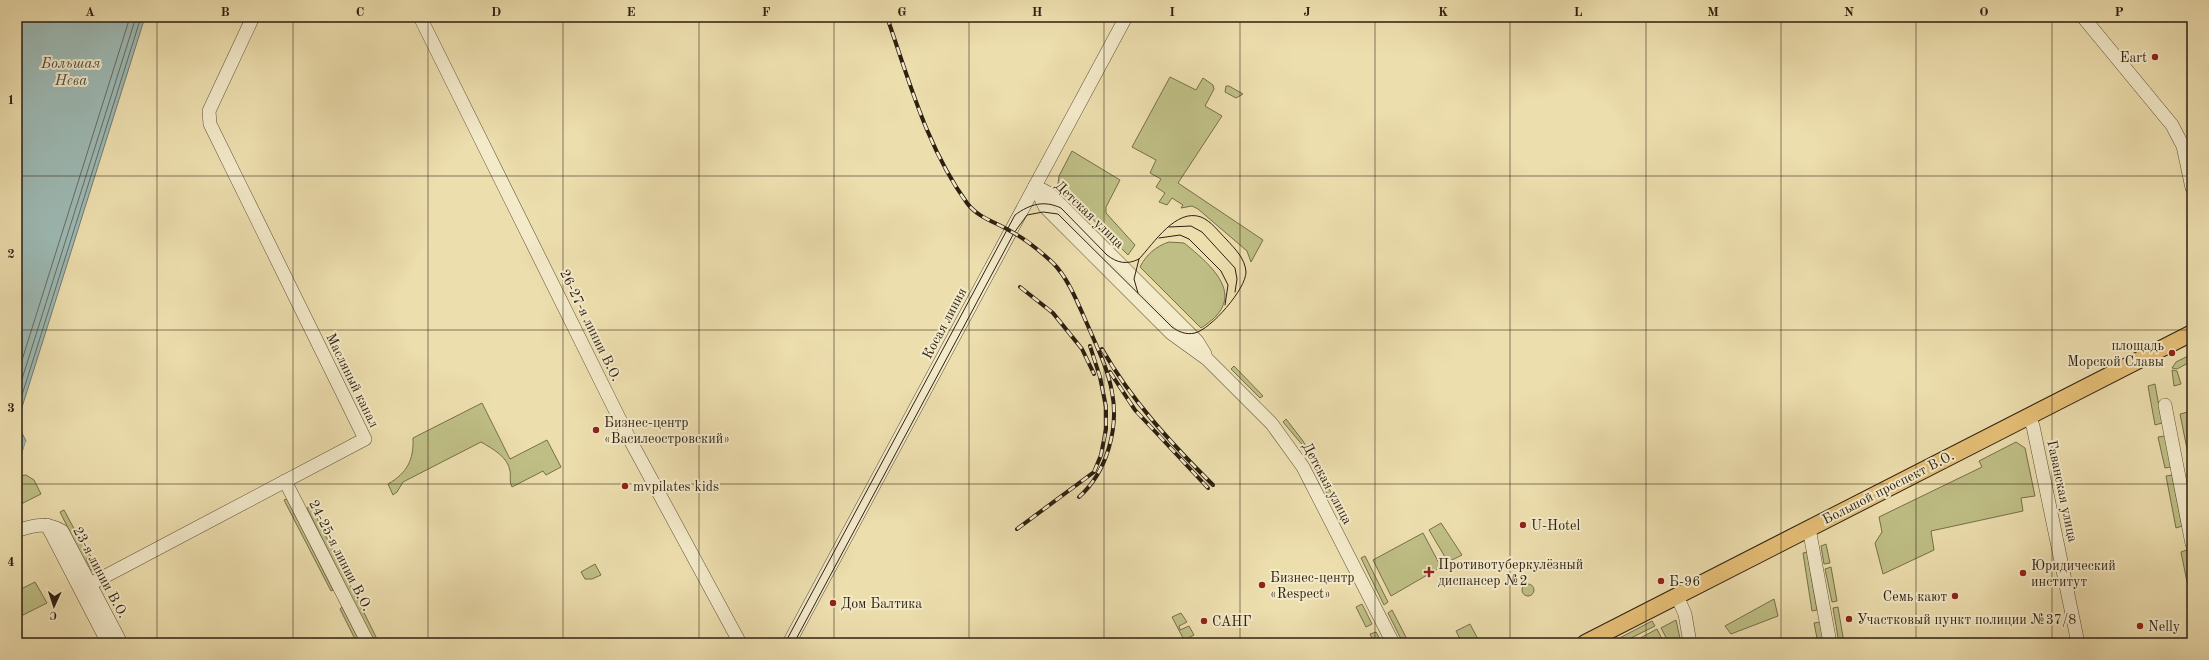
<svg xmlns="http://www.w3.org/2000/svg" width="2209" height="660" viewBox="0 0 2209 660" font-family="'Old Standard TT',serif">
<style>
.green{fill:#bfbf85;stroke:#766f4b}
.water{fill:#9dbab5;stroke:#707c73}
.pier{fill:#eddeae}
.lines{fill:none;stroke-linecap:round;stroke-linejoin:round}
.shore{stroke:#656c63;stroke-width:1}
.minor-casing{stroke:#5d4f38;stroke-width:14}
.major-casing{stroke:#2d1f11;stroke-width:18}
.minor{stroke:#f3eaca;stroke-width:13}
.major{stroke:#e6bf77;stroke-width:16}
.tram{stroke:#2d1f11;stroke-width:1}
.rail-casing{stroke:#2d1f11;stroke-width:4}
.rail{stroke:#f3eaca;stroke-width:2.5;stroke-dasharray:8;stroke-linecap:butt}
.grid{fill:none;stroke:#2d1f11;stroke-width:1;stroke-opacity:0.55}
.poi-dot{fill:#8f2418;stroke:#f3eaca;stroke-width:1.5}
.labels{text-anchor:middle;stroke-width:4;stroke-linejoin:round;paint-order:stroke}
.poi-label{font-size:14px;fill:#2d1f11;stroke:#f3eaca;text-anchor:start}
.street-label{font-size:14px;fill:#2d1f11;stroke:#f3eaca}
.water-label{font-size:15px;font-style:italic;fill:#4f4e42;stroke:#f3eaca}
.neatline{fill:none;stroke:#2d1f11;stroke-width:1.5}
.grid-label{font-size:13px;text-anchor:middle;font-weight:bold;fill:#2d1f11}
</style>
<rect width="100%" height="100%" fill="#eddeae"/>
<filter id="stains"><feTurbulence type="fractalNoise" baseFrequency=".005" numOctaves="4"/><feColorMatrix values="0 0 0 0 .2 0 0 0 0 .09 0 0 0 0 .02 0 0 0 .5 -.17"/></filter>
<radialGradient id="worn" r=".72"><stop offset=".6" stop-color="#630" stop-opacity="0"/><stop offset="1" stop-color="#630" stop-opacity=".3"/></radialGradient>
<g class="green">
<polygon points="1170,77 1196,90 1203,78 1213,85 1214,89 1205,106 1222,116 1178,183 1263,240 1251,262 1247,251 1198,209 1192,206 1181,208 1183,205 1172,198 1167,205 1159,202 1165,193 1156,187 1161,179 1150,173 1156,160 1132,147"/>
<polygon points="1226,86 1229,86 1243,94 1236,98 1225,92"/>
<polygon points="1072,151 1120,180 1106,207 1106,213 1135,245 1128,255 1058,184 1059,176"/>
<path d="M1169 242 1184 243 1189 247C1219 272 1246 300 1201 328L1140 267C1146 255 1156 246 1169 242Z"/>
<polygon points="2192,354 2192,361 2177,369 2172,368 2176,362"/>
<polygon points="1234,366 1263,396 1260,398 1231,369"/>
<polygon points="2172,370 2177,371 2181,384 2174,386"/>
<polygon points="2155,384 2162,423 2155,425 2148,386"/>
<path d="M482 403 510 459 547 440 561 467 546 475 543 471 512 487C509 481 511 477 510 471 508 457 493 449 481 442L403 482 397 492 393 495 388 484C407 473 414 460 413 438Z"/>
<polygon points="2192,411 2192,474 2180,414"/>
<polygon points="1286,419 1303,441 1310,454 1283,422"/>
<polygon points="2165,436 2171,467 2165,468 2158,437"/>
<polygon points="2016,442 2025,448 2035,496 2021,498 2023,511 1931,531 1934,550 1883,574 1875,543 1882,532 1879,517 1982,467 1979,461"/>
<polygon points="1317,466 1339,507 1335,509 1315,471"/>
<polygon points="26,475 34,480 41,494 17,506 17,476"/>
<polygon points="2172,475 2182,526 2176,528 2166,476"/>
<polygon points="287,499 333,590 331,591 284,500"/>
<polygon points="311,506 379,643 374,643 307,508"/>
<polygon points="64,510 86,551 91,556 86,559 90,567 96,564 98,569 93,571 88,568 60,512"/>
<polygon points="1441,523 1462,555 1448,562 1429,530"/>
<polygon points="1423,533 1441,567 1391,596 1373,560"/>
<polygon points="1826,544 1830,563 1824,564 1821,546"/>
<polygon points="2187,550 2192,577 2192,581 2187,582 2181,552"/>
<polygon points="1807,552 1817,610 1812,611 1803,553"/>
<polygon points="1365,556 1388,602 1384,605 1361,558"/>
<polygon points="595,564 601,575 592,579 585,579 581,572"/>
<polygon points="1831,567 1837,601 1832,602 1825,569"/>
<polygon points="35,582 47,603 17,618 17,606 21,604 17,591"/>
<circle cx="1528" cy="590" r="6"/>
<polygon points="1774,599 1778,616 1731,634 1725,626"/>
<polygon points="1362,604 1372,624 1366,627 1356,607"/>
<polygon points="342,607 359,640 356,641 340,609"/>
<polygon points="1838,607 1844,643 1839,643 1833,608"/>
<polygon points="1392,610 1409,643 1403,643 1388,613"/>
<polygon points="1181,613 1187,622 1179,626 1180,630 1189,626 1194,635 1184,640 1172,617"/>
<polygon points="1676,620 1681,643 1669,643 1661,628"/>
<polygon points="1652,621 1655,626 1621,643 1610,643"/>
<polygon points="1820,622 1824,643 1818,643 1814,623"/>
<polygon points="1470,624 1479,641 1474,643 1462,643 1456,631"/>
<polygon points="1657,629 1664,643 1631,643"/>
<polygon points="1376,632 1382,643 1374,643 1370,634"/>
</g>
<g class="water">
<polygon points="17,17 145,17 17,423"/>
<polygon points="17,423 26,441 17,470"/>
</g>
<polygon class="pier" points="26,441 28,444 17,472 17,470"/>
<g class="lines">
<g class="shore">
<polyline points="17,376 130,17"/>
<polyline points="17,395 136,17"/>
<polyline points="17,411 141,17"/>
</g>
<defs>
<g id="minor">
<polyline points="420,17 629,438 740,643"/>
<polyline points="2083,17 2172,125 2183,146 2192,188"/>
<polyline points="1035,186 1045,207 1171,333 1207,359 1272,424 1303,467 1393,643"/>
<polyline points="1035,186 1050,194 1197,341 1205,354"/>
<polyline points="2165,405 2192,544"/>
<polyline points="2028,417 2033,426 2078,643"/>
<polyline points="285,481 368,643"/>
<polyline points="47,525 108,643"/>
<polyline points="1809,528 1830,643"/>
<path d="M17 531C33 525 47 522 62 531L121 643"/>
<polyline points="81,589 365,439 210,124 209,111 253,17"/>
<polyline points="1677,596 1685,614 1690,643"/>
<polyline points="789,643 1126,17"/>
</g>
<polyline id="major" points="1585,643 2192,333"/>
</defs>
<use href="#minor" class="minor-casing"/>
<use href="#major" class="major-casing"/>
<use href="#minor" class="minor"/>
<use href="#major" class="major"/>
<g class="tram">
<polyline points="1169,227 1191,226 1202,232 1235,268 1237,279 1235,292"/>
<polyline points="1159,238 1180,235 1189,239 1221,271 1228,285 1225,305"/>
<polyline points="1138,293 1134,279 1139,259"/>
<path d="M785 643 1015 215C1030 204 1044 200 1061 208L1107 255C1117 263 1127 265 1139 259 1154 243 1176 208 1201 217 1211 221 1219 232 1226 239 1235 249 1245 258 1246 272 1246 289 1211 329 1195 333 1186 335 1179 332 1172 327L1058 214 1043 212 1027 215 1014 233 794 643"/>
</g>
<defs>
<g id="rail">
<path d="M887 17C909 80 927 148 967 203 978 218 996 222 1012 232 1027 240 1040 251 1053 263 1069 279 1079 306 1088 326 1097 347 1108 369 1112 392 1119 428 1107 472 1079 497"/>
<polyline points="1020,287 1053,313 1082,349 1094,374"/>
<path d="M1102 349C1132 401 1170 442 1213 485"/>
<polyline points="1110,372 1135,410 1208,488"/>
<polyline points="1017,529 1094,472 1101,455 1106,429 1106,407 1100,377 1090,346"/>
</g>
</defs>
<use href="#rail" class="rail-casing"/>
<use href="#rail" class="rail"/>
</g>
<path class="grid" d="M157 17V643M293 17V643M428 17V643M563 17V643M699 17V643M834 17V643M969 17V643M1104 17V643M1240 17V643M1375 17V643M1510 17V643M1646 17V643M1781 17V643M1916 17V643M2052 17V643M17 176H2192M17 330H2192M17 484H2192"/>
<g class="poi-dot">
<circle cx="2155" cy="57" r="4"/>
<circle cx="2172" cy="353" r="4"/>
<circle cx="596" cy="430" r="4"/>
<circle cx="625" cy="486" r="4"/>
<circle cx="1523" cy="525" r="4"/>
<path d="M1427 566h4v4h4v4h-4v4h-4v-4h-4v-4h4z"/>
<circle cx="2023" cy="573" r="4"/>
<circle cx="1661" cy="581" r="4"/>
<circle cx="1262" cy="585" r="4"/>
<circle cx="1955" cy="596" r="4"/>
<circle cx="833" cy="603" r="4"/>
<circle cx="1849" cy="619" r="4"/>
<circle cx="1204" cy="621" r="4"/>
<circle cx="2140" cy="626" r="4"/>
</g>
<g class="labels">
<g class="poi-label">
<text x="2147" y="62" text-anchor="end">Eart</text>
<text x="2164" y="350" text-anchor="end">площадь<tspan x="2164" dy="16">Морской Славы</tspan></text>
<text x="604" y="427">Бизнес-центр<tspan x="604" dy="16">«Василеостровский»</tspan></text>
<text x="633" y="491">mvpilates kids</text>
<text x="1531" y="530">U-Hotel</text>
<text x="1438" y="569">Противотуберкулёзный<tspan x="1438" dy="16">диспансер №2</tspan></text>
<text x="2031" y="570">Юридический<tspan x="2031" dy="16">институт</tspan></text>
<text x="1270" y="582">Бизнес-центр<tspan x="1270" dy="16">«Respect»</tspan></text>
<text x="1669" y="586">Б-96</text>
<text x="1947" y="601" text-anchor="end">Семь кают</text>
<text x="841" y="608">Дом Балтика</text>
<text x="1857" y="624">Участковый пункт полиции №37/8</text>
<text x="1212" y="626">САНГ</text>
<text x="2148" y="631">Nelly</text>
</g>
<g class="street-label">
<text transform="translate(1090 214) rotate(44)" y="5">Детская улица</text>
<text transform="translate(944 323) rotate(-62)" y="5">Косая линия</text>
<text transform="translate(591 325) rotate(64)" y="5">26-27-я линии В.О.</text>
<text transform="translate(353 380) rotate(64)" y="5">Масляный канал</text>
<text transform="translate(1328 483) rotate(62)" y="5">Детская улица</text>
<text transform="translate(1888 487) rotate(-27)" y="5">Большой проспект В.О.</text>
<text transform="translate(2063 491) rotate(78)" y="5">Гаванская улица</text>
<text transform="translate(341 555) rotate(63)" y="5">24-25-я линии В.О.</text>
<text transform="translate(101 572) rotate(62)" y="5">23-я линии В.О.</text>
</g>
<g class="water-label">
<text x="71" y="68">Большая<tspan x="71" dy="17">Нева</tspan></text>
</g>
</g>
<rect width="2209" height="660" fill="none" stroke="#eddeae" stroke-width="44"/>
<g transform="translate(54 606) rotate(183)" stroke="#f3eaca" stroke-width="3" paint-order="stroke">
<path d="M0-3L7 15L0 10L-7 15Z" fill="#2d1f11"/>
<text y="-6" font-size="11" font-weight="bold" text-anchor="middle" fill="#2d1f11">С</text>
</g>
<rect x="22" y="22" width="2165" height="616" class="neatline"/>
<g class="grid-label">
<text x="90" y="16">A</text>
<text x="225" y="16">B</text>
<text x="360" y="16">C</text>
<text x="496" y="16">D</text>
<text x="631" y="16">E</text>
<text x="766" y="16">F</text>
<text x="902" y="16">G</text>
<text x="1037" y="16">H</text>
<text x="1172" y="16">I</text>
<text x="1307" y="16">J</text>
<text x="1443" y="16">K</text>
<text x="1578" y="16">L</text>
<text x="1713" y="16">M</text>
<text x="1849" y="16">N</text>
<text x="1984" y="16">O</text>
<text x="2119" y="16">P</text>
<text x="11" y="104">1</text>
<text x="11" y="258">2</text>
<text x="11" y="412">3</text>
<text x="11" y="566">4</text>
</g>
<rect width="100%" height="100%" filter="url(#stains)"/>
<rect width="100%" height="100%" fill="url(#worn)"/>
</svg>
